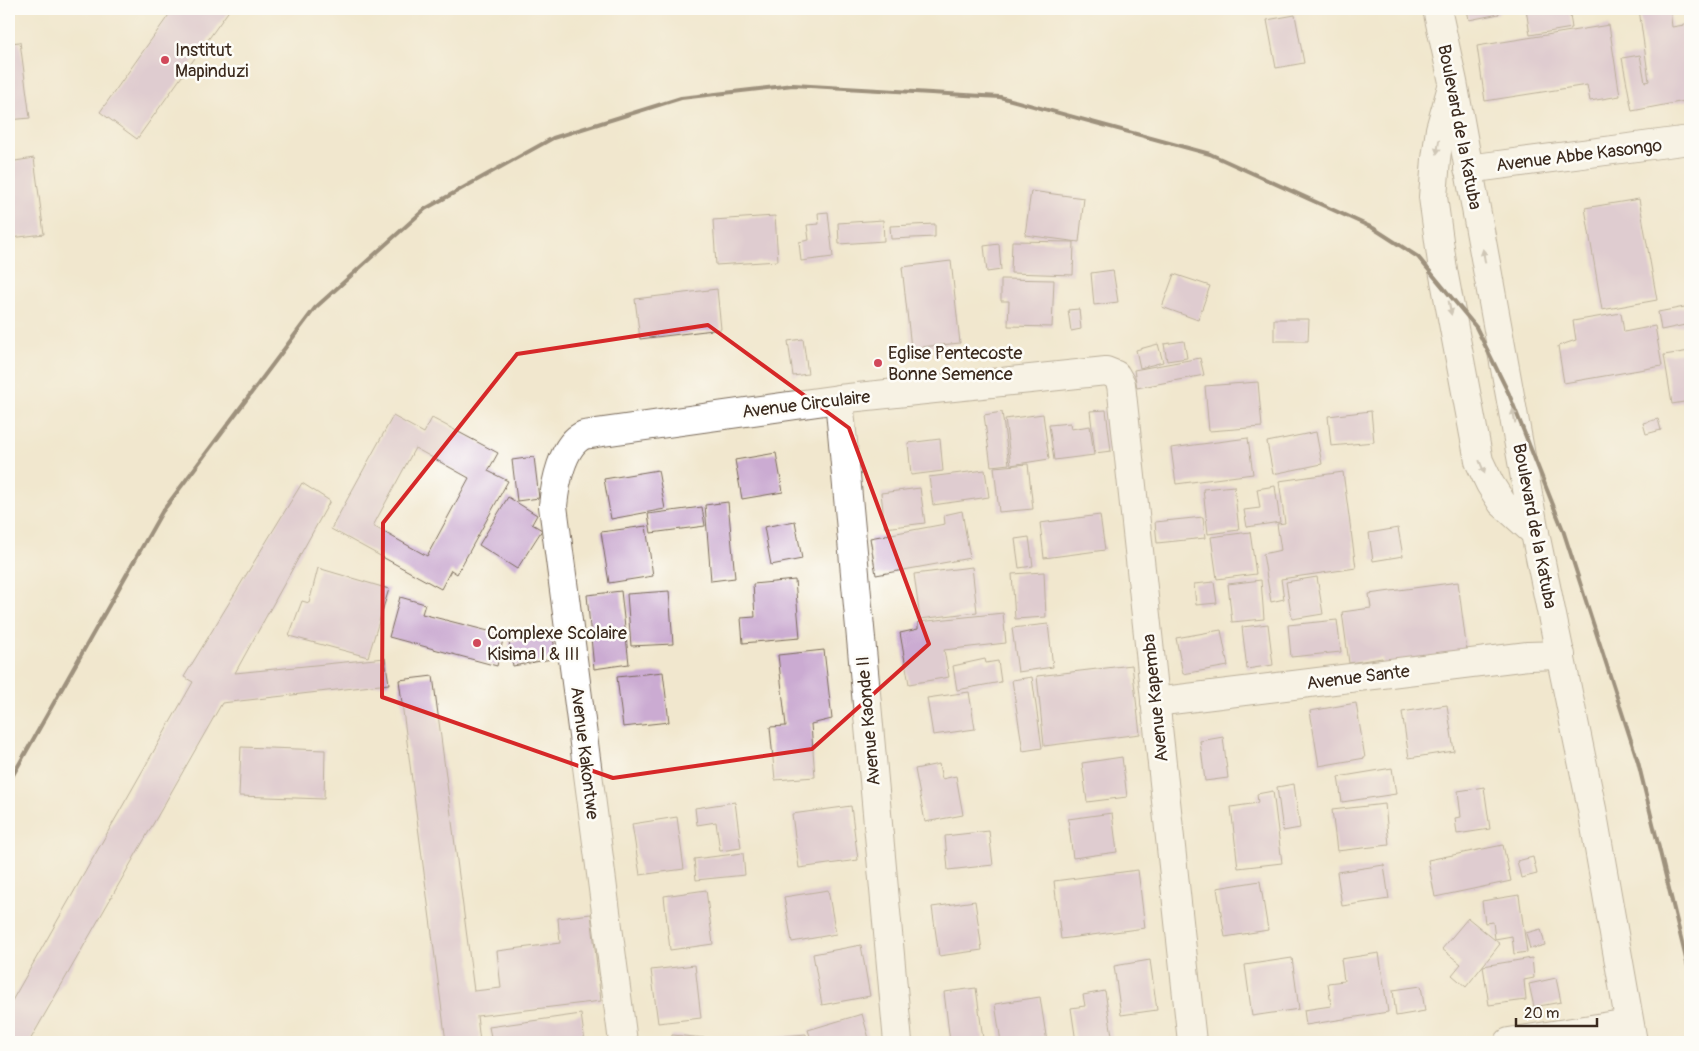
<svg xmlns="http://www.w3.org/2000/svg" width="1699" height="1051" viewBox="0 0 1699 1051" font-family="Pangolin,sans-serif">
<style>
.building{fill:#cbabd2;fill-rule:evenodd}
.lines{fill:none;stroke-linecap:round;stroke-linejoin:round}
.minor-casing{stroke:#7b6c5c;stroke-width:30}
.minor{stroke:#fff;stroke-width:28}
.rail{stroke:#3b2a1e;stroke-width:4}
.oneway{fill:#a79f9a}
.marked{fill:none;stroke:#d62828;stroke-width:4;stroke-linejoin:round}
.poi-dot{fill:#d1495b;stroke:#fdfcf7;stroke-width:2}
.labels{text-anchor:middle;stroke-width:5;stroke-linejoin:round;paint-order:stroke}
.poi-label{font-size:18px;fill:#3b2a1e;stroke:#fdfcf7;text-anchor:start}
.street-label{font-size:18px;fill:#3b2a1e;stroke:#fdfcf7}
</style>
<rect width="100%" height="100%" fill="#fdfcf7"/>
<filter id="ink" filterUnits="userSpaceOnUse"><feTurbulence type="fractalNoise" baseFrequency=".02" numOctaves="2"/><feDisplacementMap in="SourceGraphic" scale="10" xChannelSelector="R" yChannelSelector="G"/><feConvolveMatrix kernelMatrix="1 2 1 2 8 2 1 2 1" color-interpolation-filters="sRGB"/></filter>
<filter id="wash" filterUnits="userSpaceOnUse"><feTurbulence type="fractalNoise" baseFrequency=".0096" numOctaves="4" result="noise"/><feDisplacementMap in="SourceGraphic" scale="20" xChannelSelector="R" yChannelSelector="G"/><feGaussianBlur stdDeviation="1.12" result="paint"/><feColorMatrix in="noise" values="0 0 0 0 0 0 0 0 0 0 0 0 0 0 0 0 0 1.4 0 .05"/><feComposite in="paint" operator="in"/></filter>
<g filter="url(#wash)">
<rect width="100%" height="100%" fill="#f1e7ce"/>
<g id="blocks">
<g class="building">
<polygon points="173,9 230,9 137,139 100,112"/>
<polygon points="1467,9 1498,9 1499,14 1469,20"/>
<polygon points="1526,9 1569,9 1572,28 1530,35"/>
<polygon points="1639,9 1670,9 1672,27 1690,24 1690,100 1632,111 1622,58 1640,55 1645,82 1649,81"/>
<polygon points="1295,15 1304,63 1276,68 1267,20"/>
<polygon points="1609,25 1620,96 1590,101 1587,85 1485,101 1477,46"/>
<polygon points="20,42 30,118 9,120 9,43"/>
<polygon points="34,158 44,234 11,238 9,220 9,162"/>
<polygon points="1031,191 1084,198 1079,242 1025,235"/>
<polygon points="1639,199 1657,300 1602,310 1585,208"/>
<polygon points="828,212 833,257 801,261 799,242 809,240 807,225 819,224 818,213"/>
<polygon points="775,216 778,261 716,265 713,220"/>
<polygon points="883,220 884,241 839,244 838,223"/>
<polygon points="935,224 935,237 891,239 890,226"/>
<polygon points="1012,241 1074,242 1073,275 1011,273"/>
<polygon points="999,244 1001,270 987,272 984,246"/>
<polygon points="951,261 960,343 911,348 902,267"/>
<polygon points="1113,270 1118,302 1094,305 1091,273"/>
<polygon points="1174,274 1210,286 1198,320 1162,307"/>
<polygon points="1001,279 1054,280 1052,327 1008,326 1009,301 1001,301"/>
<polygon points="717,289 721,329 640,339 635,299"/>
<polygon points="1690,306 1690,324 1661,330 1658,312"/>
<polygon points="1079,309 1081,329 1071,331 1068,310"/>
<polygon points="1621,313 1624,332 1655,326 1662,366 1564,383 1558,346 1576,340 1573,321"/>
<polygon points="1274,319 1309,319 1308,341 1274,341"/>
<polygon points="803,339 808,374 793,376 788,341"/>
<polygon points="1184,341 1187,358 1167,361 1164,344"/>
<polygon points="1158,344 1163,362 1140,368 1136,350"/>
<polygon points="1690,351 1690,401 1672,404 1664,355"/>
<polygon points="1200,358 1204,375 1137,388 1134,370"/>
<polygon points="1258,382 1262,427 1209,431 1205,386"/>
<polygon points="1106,410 1111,451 1095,453 1090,411"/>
<polygon points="1371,411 1374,442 1331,446 1328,416"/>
<polygon points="1002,412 1009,464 991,466 984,415"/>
<polygon points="1043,414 1049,459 1011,465 1005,419"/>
<path d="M393 416 424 433 432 418 498 453 488 471 508 481 457 574 451 570 441 589 331 529ZM415 448 469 478 427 556 373 526Z"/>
<polygon points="1658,419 1661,430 1646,434 1643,423"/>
<polygon points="1070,423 1071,429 1090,426 1094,455 1054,460 1049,425"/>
<polygon points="1316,432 1322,464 1273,474 1267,442"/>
<polygon points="1248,438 1253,474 1176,484 1171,448"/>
<polygon points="940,439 943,471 911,475 908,443"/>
<polygon points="776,453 783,492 742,499 735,460"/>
<polygon points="534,457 539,498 517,501 512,460"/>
<polygon points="1028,464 1033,509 999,512 994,467"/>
<polygon points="658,470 665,509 611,519 604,479"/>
<polygon points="985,470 989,497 933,505 929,477"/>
<polygon points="1343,472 1356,568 1281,579 1284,599 1271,602 1263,554 1281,550 1277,524 1285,523 1279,481"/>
<polygon points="302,483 330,501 235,673 385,658 389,684 222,703 29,1042 9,1042 9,1006 193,682 184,677"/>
<polygon points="1234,486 1239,530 1208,534 1203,489"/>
<polygon points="1275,486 1280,522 1247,527 1244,510 1260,508 1257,489"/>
<polygon points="920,488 925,523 885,528 881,493"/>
<polygon points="508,497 537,515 532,524 542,530 517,569 479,545"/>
<polygon points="728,502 735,578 711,581 705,505"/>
<polygon points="702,507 705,526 651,533 648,514"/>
<polygon points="962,511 970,558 876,575 870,538 945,524 944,515"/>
<polygon points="1100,515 1105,550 1044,558 1040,523"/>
<polygon points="1203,517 1205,538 1157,543 1155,522"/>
<polygon points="795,521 802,559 771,565 764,527"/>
<polygon points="646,526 653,576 609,583 601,532"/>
<polygon points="1398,528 1403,556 1373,561 1369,533"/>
<polygon points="1250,532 1256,574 1217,579 1211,537"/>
<polygon points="1029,537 1033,566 1019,568 1015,539"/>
<polygon points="972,567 977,612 920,619 914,574"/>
<polygon points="318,568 389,589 368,657 289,636 302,601 309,603"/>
<polygon points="1044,572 1046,617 1015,619 1012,574"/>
<polygon points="1317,577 1323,614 1292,619 1286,582"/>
<polygon points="795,580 800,638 743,643 741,618 755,617 753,584"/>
<polygon points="1261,580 1264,619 1232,622 1228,584"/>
<polygon points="1214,582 1217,603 1196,605 1194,584"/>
<polygon points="1458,582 1467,652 1383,664 1382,658 1349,663 1342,612 1371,608 1369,594"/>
<polygon points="621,591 629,664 594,669 587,595"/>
<polygon points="669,591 673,644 631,646 627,594"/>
<polygon points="400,597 425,604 422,614 504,635 497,666 389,637"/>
<polygon points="1003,613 1006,643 944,650 949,677 909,684 900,633 918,629 918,622"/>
<polygon points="1337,620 1341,652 1291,657 1288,625"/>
<polygon points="1048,624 1053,667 1018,672 1012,628"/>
<polygon points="1268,624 1273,665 1247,669 1242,627"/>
<polygon points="1221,630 1228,666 1183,674 1176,638"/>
<polygon points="552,634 557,658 513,666 509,642"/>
<polygon points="824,650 832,719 811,724 815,777 775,780 770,727 786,726 778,655"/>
<polygon points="985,659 986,663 998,661 1001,682 957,690 953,666"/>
<polygon points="1132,665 1140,734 1044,746 1037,676"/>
<polygon points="663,672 669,722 623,727 617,677"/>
<polygon points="433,676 474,991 501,988 497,951 560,943 558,918 591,914 601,1001 477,1016 480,1042 446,1042 399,680"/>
<polygon points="1032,677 1042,748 1023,751 1012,680"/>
<polygon points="969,692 975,729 933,735 927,698"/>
<polygon points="1356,703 1365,758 1319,766 1310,711"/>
<polygon points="1447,705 1454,751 1409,758 1402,712"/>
<polygon points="1223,737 1228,778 1205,781 1200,741"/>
<polygon points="241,747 325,750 324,799 239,796"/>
<polygon points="1122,757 1127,797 1087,802 1082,763"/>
<polygon points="939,764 942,779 956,776 963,815 925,822 915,769"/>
<polygon points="1392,768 1396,794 1342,802 1338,777"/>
<polygon points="1294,784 1300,828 1283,831 1277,787"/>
<polygon points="1484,787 1490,829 1457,834 1455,818 1461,817 1458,791"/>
<polygon points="1273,791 1282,863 1238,868 1231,807 1258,803 1257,794"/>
<polygon points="735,802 741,848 720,851 716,822 697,825 695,808"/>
<polygon points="1385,804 1389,845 1337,851 1332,810"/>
<polygon points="851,806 858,860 799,868 792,814"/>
<polygon points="1112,813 1117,852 1073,858 1068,819"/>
<polygon points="677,817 684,869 640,875 632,824"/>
<polygon points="989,831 993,865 948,870 945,836"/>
<polygon points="1503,845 1511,881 1435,897 1428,860"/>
<polygon points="743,853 745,875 696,880 694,859"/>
<polygon points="1533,857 1537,874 1521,878 1517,861"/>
<polygon points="1384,865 1389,899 1342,906 1337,872"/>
<polygon points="1138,870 1145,928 1061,939 1054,881"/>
<polygon points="1260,881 1268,930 1225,937 1217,888"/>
<polygon points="706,890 713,944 670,950 664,896"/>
<polygon points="828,890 836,934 792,942 784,897"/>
<polygon points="1519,895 1527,952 1514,954 1512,936 1495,939 1493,922 1485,923 1482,901"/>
<polygon points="975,901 982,950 939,956 932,907"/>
<polygon points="1468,918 1500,944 1466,987 1452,975 1461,964 1442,949"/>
<polygon points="1541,929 1545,945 1530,949 1526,933"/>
<polygon points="861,945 870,996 822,1005 813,954"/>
<polygon points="1379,953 1388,1012 1306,1025 1304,1010 1331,1006 1328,983 1344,981 1341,959"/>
<polygon points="1292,958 1299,1009 1252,1016 1245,965"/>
<polygon points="1532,958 1534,978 1524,980 1526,1000 1489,1005 1483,966"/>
<polygon points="1150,960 1157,1010 1121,1015 1114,966"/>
<polygon points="695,965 701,1018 658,1023 651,970"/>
<polygon points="1556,978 1561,1002 1534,1007 1529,984"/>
<polygon points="1421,986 1425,1011 1396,1016 1393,990"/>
<polygon points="976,988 983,1039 950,1042 944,992"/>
<polygon points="1105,991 1113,1042 1076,1042 1071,1008 1085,1006 1083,995"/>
<polygon points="1040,997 1047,1042 1001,1042 995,1004"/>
<polygon points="581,1014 585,1042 492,1042 489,1027"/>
<polygon points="862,1014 870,1042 812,1042 808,1030"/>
<polygon points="806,1034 807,1042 764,1042 763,1038"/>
<polygon points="672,1035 717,1039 716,1042 671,1042"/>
</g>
</g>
</g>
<g filter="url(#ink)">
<use href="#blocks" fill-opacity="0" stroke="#7b6c5c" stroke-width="1"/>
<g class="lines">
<defs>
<g id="minor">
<polyline points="1437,9 1453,82 1535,533 1592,809 1633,1042"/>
<polyline points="1451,90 1440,129 1436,159 1433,197 1443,270 1479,461 1490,484 1502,503 1535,533"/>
<polyline points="1468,169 1690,140"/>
<polyline points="839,399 898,1042"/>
<polyline points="1155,702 1528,656 1561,655"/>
<path d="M623 1042 553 506C555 485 562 444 584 435 588 434 593 434 596 433L839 399 1106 371 1116 375 1121 384 1192 1042"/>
<polyline points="1509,1042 1629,1023"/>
</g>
</defs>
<use href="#minor" class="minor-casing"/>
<use href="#minor" class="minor"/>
<polyline class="rail" points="9,782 162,512 315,308 425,209 553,138 681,98 793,85 1000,97 1210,154 1373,228 1418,257 1476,327 1509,394 1563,530 1638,762 1690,975"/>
</g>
<defs><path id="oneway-solid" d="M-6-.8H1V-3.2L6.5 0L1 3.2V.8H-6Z" transform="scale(1.25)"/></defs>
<g class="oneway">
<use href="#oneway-solid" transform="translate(1438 147) rotate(99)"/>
<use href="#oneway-solid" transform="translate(1484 256) rotate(-100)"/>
<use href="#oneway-solid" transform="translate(1450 308) rotate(79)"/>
<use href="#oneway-solid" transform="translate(1514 416) rotate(-100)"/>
<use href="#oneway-solid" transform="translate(1482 467) rotate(68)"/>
</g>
</g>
<path d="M0 0H1699V1051H0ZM708 325 849 428 929 644 812 749 613 778 382 697 383 523 517 354Z" fill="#f1e7ce" fill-opacity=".55" fill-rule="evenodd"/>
<path class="marked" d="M708 325 849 428 929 644 812 749 613 778 382 697 383 523 517 354Z"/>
<g class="poi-dot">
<circle cx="165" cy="60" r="5"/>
<circle cx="878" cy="363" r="5"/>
<circle cx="477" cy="643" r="5"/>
</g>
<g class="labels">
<g class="poi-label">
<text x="175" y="56">Institut<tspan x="175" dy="21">Mapinduzi</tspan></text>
<text x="888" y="359">Eglise Pentecoste<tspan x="888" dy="21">Bonne Semence</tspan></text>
<text x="487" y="639">Complexe Scolaire<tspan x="487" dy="21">Kisima I &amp; III</tspan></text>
</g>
<g class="street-label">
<text transform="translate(1460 127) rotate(79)" y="6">Boulevard de la Katuba</text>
<text transform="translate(1579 155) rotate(-7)" y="6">Avenue Abbe Kasongo</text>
<text transform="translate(806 404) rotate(-7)" y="6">Avenue Circulaire</text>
<text transform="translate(1535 526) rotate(79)" y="6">Boulevard de la Katuba</text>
<text transform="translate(1358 677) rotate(-7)" y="6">Avenue Sante</text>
<text transform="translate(1155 698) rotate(-96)" y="6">Avenue Kapemba</text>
<text transform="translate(868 721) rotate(-95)" y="6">Avenue Kaonde II</text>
<text transform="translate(585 753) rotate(83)" y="6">Avenue Kakontwe</text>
</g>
</g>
<rect width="1699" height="1051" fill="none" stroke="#fdfcf7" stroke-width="30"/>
<path d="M1516 1018v8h81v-8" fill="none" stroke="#3b2a1e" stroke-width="2.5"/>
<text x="1524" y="1018" font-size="15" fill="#3b2a1e" stroke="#fdfcf7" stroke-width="4" paint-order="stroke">20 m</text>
</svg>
